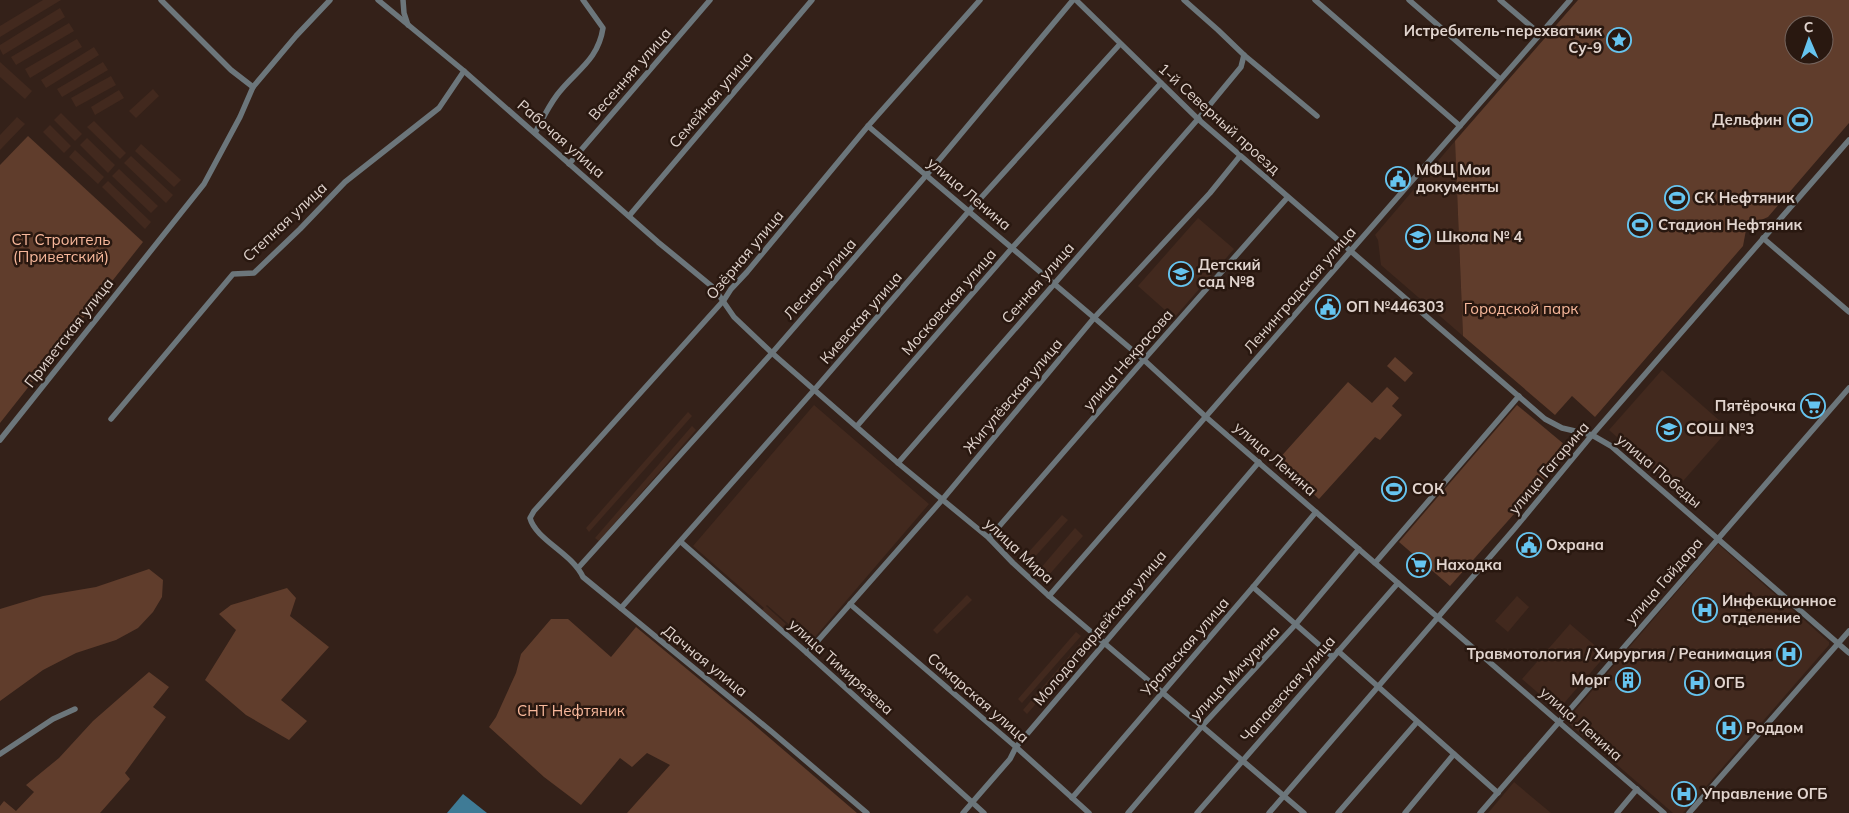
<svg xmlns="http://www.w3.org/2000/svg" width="1849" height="813" viewBox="0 0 1849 813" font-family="Mulish,sans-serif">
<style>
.built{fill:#42291e}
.green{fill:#603d2c;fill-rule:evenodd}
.water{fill:#3f7b96}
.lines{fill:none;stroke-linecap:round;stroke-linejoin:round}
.minor{stroke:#6c767b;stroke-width:5.5}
.labels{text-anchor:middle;stroke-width:5;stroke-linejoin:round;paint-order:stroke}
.poi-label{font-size:15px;font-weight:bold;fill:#e1d4ce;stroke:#291810;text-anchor:start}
.street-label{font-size:15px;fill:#e1d4ce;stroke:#291810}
.park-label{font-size:15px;fill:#f9b99c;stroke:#291810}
</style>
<rect width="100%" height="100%" fill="#342119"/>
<g class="built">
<polygon points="43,0 61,0 0,37 0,26"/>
<polygon points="60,8 65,17 3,55 0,49 0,45"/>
<polygon points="69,23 74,31 16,65 11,57"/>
<polygon points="77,39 82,47 30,78 25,69"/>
<polygon points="94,47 99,55 46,88 41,80"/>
<polygon points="0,62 32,91 25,99 0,77"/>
<polygon points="103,62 108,70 62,97 57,89"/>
<polygon points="111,76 116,85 76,107 71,98"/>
<polygon points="153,89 159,96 136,118 129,111"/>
<polygon points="119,90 124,98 95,115 91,107"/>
<polygon points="61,113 82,134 75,141 54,120"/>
<polygon points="17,117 25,124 0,150 0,135"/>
<polygon points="94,121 126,153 120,159 87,127"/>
<polygon points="50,125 71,146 64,153 43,132"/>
<polygon points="87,138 115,165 108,173 80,145"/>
<polygon points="1455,141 1463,336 1381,265 1378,240 1375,235"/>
<polygon points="141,144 181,180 174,187 135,151"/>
<polygon points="75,150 104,177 98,184 69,157"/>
<polygon points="131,156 173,195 166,203 124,163"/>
<polygon points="119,169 158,206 151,213 112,176"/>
<polygon points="108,181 151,222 145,229 102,187"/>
<polygon points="1198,218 1234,249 1174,318 1138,286"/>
<polygon points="1662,370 1729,429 1676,489 1609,430"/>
<polygon points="814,405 929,504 810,643 767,605 766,606 786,624 782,628 762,610 764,608 693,546"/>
<polygon points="688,412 692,416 589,532 586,528"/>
<polygon points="692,426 696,430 599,541 595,538"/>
<polygon points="1062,515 1068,520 1032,560 1026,555"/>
<polygon points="1075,528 1083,536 1048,576 1040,569"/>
<polygon points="1718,544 1829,642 1829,645 1683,813 1673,813 1566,721"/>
<polygon points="967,595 972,600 937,634 933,630"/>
<polygon points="1517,596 1529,607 1508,632 1495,621"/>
<polygon points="1570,624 1606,655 1558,710 1522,679"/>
<polygon points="1076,632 1081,636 1022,703 1018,699"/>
<polygon points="1083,640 1088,644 1027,714 1023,710"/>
<polygon points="1514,782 1551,813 1488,813"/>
</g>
<g class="green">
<path d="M1578 0H1849V123L1768 217 1752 224 1746 230 1743 246 1595 417 1572 396 1555 415 1463 336 1455 141ZM1794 25H1824V55H1794Z"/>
<polygon points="28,136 143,242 0,423 0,165"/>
<polygon points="1395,357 1413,373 1405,382 1387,366"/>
<polygon points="1348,382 1372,403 1387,387 1399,398 1392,406 1402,415 1380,440 1375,437 1319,499 1277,461"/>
<polygon points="1517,405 1571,450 1450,586 1399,542"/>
<polygon points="149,569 163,580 162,597 153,612 138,628 116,640 76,653 43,670 0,701 0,609 43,596 96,587"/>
<polygon points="287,588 296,598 290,616 329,647 281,700 307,721 289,740 246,715 205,680 236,630 219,614 231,605"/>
<polygon points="551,619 568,619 611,657 636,627 751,722 857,813 627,813 670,765 647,753 632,767 620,758 581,805 544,777 489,727 496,717 516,673 521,654"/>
<polygon points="149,672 169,687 153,707 166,717 125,773 130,779 100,813 0,813 0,806 4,801 16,811 34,792 26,785 59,758 93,721"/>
</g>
<polygon class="water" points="463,794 487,813 447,813"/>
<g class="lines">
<g class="minor">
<polyline points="161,0 231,70 253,87"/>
<polyline points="378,0 464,71 658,242 714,288 734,317 772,353 898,463 989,538 1013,563 1049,596 1304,813"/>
<polyline points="403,0 404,13 408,25"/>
<polyline points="1076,0 1198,119 1545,419 1562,428 1592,435 1611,446 1849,653"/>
<polyline points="1184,0 1218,30 1244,55 1317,116"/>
<polyline points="1315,0 1460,126"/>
<polyline points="1409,0 1500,79"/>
<polyline points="1500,0 1540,34"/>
<polyline points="868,126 1144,360 1206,417 1664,813"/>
<path d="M535 133C542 120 548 107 557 95 575 71 598 61 603 28L583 0"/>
<polyline points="569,164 710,0"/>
<polyline points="629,216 812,0"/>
<polyline points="1763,238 1849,312"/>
<polyline points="111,419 233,274 254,273 300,229 345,182 439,108 464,71"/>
<polyline points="857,426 1012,248 1161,83"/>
<polyline points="0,440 204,184 240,117 253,87 296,36 330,0"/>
<polyline points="898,463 1198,119 1241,67 1244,55"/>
<polyline points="989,538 1148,355 1287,198"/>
<polyline points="681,542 807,653 984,813"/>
<polyline points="1375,563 1519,396"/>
<polyline points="579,567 772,353 930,171 1073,0"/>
<polyline points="1253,587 1333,657"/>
<polyline points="1049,596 1570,0"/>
<polyline points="850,604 1016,747 1089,813"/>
<polyline points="621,608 815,389 969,211 1120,44"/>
<polyline points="1338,651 1498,793"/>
<polyline points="807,653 942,500 1094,318 1210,193 1240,156"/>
<polyline points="0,754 53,719 75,709"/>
<polyline points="1072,798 1253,587 1316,512"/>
<path d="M867 813 772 732 583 577C572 553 536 540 530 518L534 511 724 300 731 289 747 272 868 126 980 0"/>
<polyline points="963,813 1010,759 1016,747 1259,462"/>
<polyline points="1128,813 1203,725 1295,625 1359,549"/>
<polyline points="1197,813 1398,583"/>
<polyline points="1269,813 1515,528 1592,435 1849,140"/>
<polyline points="1338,813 1417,722"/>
<polyline points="1405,813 1454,754"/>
<polyline points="1480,813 1849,388"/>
<polyline points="1617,813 1637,789"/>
<polyline points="1689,813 1849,631"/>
</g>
</g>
<defs>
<symbol id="sight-ring" viewBox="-11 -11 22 22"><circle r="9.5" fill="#291810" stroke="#66c4ef" stroke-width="1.5"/><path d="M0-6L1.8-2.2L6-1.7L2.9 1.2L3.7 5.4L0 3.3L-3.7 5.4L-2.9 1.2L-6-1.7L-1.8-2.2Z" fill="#66c4ef"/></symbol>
<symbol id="stadium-ring" viewBox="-11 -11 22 22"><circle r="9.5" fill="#291810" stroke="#66c4ef" stroke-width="1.5"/><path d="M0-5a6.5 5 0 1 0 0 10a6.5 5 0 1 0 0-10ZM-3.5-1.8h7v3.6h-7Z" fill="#66c4ef"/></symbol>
<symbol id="civic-ring" viewBox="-11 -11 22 22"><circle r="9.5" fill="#291810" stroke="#66c4ef" stroke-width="1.5"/><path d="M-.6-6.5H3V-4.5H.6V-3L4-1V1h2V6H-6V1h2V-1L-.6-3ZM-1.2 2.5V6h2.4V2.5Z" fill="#66c4ef"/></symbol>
<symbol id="school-ring" viewBox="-11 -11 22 22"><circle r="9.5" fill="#291810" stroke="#66c4ef" stroke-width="1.5"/><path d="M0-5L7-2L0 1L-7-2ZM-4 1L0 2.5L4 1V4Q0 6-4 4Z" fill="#66c4ef"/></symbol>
<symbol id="supermarket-ring" viewBox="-11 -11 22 22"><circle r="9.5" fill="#291810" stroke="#66c4ef" stroke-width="1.5"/><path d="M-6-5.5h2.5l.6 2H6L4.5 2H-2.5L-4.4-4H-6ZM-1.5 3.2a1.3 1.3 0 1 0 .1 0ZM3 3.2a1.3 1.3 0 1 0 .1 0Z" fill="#66c4ef"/></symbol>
<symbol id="hospital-ring" viewBox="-11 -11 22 22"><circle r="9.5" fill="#291810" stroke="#66c4ef" stroke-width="1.5"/><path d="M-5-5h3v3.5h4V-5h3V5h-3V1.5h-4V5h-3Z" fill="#66c4ef"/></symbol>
<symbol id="building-ring" viewBox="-11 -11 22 22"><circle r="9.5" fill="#291810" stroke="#66c4ef" stroke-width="1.5"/><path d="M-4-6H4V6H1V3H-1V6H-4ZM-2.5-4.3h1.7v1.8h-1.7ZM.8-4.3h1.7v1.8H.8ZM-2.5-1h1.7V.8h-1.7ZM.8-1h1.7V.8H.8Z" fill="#66c4ef"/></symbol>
</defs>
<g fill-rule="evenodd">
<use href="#sight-ring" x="1605" y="26" width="28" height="28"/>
<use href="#stadium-ring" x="1786" y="106" width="28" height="28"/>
<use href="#civic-ring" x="1384" y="165" width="28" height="28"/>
<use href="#stadium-ring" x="1663" y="184" width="28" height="28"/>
<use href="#stadium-ring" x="1626" y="211" width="28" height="28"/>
<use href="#school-ring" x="1404" y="223" width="28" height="28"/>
<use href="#school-ring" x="1167" y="260" width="28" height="28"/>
<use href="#civic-ring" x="1314" y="293" width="28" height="28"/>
<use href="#supermarket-ring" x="1799" y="392" width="28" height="28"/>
<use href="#school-ring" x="1655" y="415" width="28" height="28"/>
<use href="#stadium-ring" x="1380" y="475" width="28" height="28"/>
<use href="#civic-ring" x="1515" y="531" width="28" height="28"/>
<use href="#supermarket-ring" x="1405" y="551" width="28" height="28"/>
<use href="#hospital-ring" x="1691" y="596" width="28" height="28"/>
<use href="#hospital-ring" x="1775" y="640" width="28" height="28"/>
<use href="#building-ring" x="1614" y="666" width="28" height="28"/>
<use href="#hospital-ring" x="1683" y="669" width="28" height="28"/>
<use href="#hospital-ring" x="1715" y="714" width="28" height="28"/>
<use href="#hospital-ring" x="1670" y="780" width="28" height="28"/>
</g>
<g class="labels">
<g class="poi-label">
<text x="1602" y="36" text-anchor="end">Истребитель-перехватчик<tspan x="1602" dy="17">Су-9</tspan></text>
<text x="1782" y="125" text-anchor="end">Дельфин</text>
<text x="1416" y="175">МФЦ Мои<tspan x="1416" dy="17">документы</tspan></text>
<text x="1694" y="203">СК Нефтяник</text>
<text x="1658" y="230">Стадион Нефтяник</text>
<text x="1436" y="242">Школа № 4</text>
<text x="1198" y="270">Детский<tspan x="1198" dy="17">сад №8</tspan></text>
<text x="1346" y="312">ОП №446303</text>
<text x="1796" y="411" text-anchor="end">Пятёрочка</text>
<text x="1686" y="434">СОШ №3</text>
<text x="1412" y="494">СОК</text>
<text x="1546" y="550">Охрана</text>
<text x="1436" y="570">Находка</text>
<text x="1722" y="606">Инфекционное<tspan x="1722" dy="17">отделение</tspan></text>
<text x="1772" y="659" text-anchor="end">Травмотология / Хирургия / Реанимация</text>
<text x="1610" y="685" text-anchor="end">Морг</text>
<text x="1714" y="688">ОГБ</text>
<text x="1746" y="733">Роддом</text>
<text x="1702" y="799">Управление ОГБ</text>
</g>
<g class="street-label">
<text transform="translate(630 74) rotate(-49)" y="5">Весенняя улица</text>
<text transform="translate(711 100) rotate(-50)" y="5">Семейная улица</text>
<text transform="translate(1219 119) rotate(42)" y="5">1-й Северный проезд</text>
<text transform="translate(561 139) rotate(41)" y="5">Рабочая улица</text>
<text transform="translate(969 194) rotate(40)" y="5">улица Ленина</text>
<text transform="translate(285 222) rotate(-43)" y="5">Степная улица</text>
<text transform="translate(745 255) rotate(-50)" y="5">Озёрная улица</text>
<text transform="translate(820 279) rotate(-49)" y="5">Лесная улица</text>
<text transform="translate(1038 283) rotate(-49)" y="5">Сенная улица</text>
<text transform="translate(1300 290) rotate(-49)" y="5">Ленинградская улица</text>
<text transform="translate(949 302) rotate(-49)" y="5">Московская улица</text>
<text transform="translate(861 318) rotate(-49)" y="5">Киевская улица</text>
<text transform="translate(69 333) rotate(-52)" y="5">Приветская улица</text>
<text transform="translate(1128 360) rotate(-49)" y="5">улица Некрасова</text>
<text transform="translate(1013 396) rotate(-50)" y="5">Жигулёвская улица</text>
<text transform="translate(1275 459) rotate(41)" y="5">улица Ленина</text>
<text transform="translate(1549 468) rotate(-50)" y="5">улица Гагарина</text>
<text transform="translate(1659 471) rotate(40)" y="5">улица Победы</text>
<text transform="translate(1019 551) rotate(43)" y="5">улица Мира</text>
<text transform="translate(1664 581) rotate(-49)" y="5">улица Гайдара</text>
<text transform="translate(1100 628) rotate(-50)" y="5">Молодогвардейская улица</text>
<text transform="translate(1185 647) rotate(-49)" y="5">Уральская улица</text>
<text transform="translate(705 661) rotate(39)" y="5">Дачная улица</text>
<text transform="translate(841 667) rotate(42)" y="5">улица Тимирязева</text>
<text transform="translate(1235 673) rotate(-47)" y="5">улица Мичурина</text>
<text transform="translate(1288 689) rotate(-49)" y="5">Чапаевская улица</text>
<text transform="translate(978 698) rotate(41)" y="5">Самарская улица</text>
<text transform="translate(1581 724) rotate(41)" y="5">улица Ленина</text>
</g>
<g class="park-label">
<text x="61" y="245">СТ Строитель<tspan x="61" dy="17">(Приветский)</tspan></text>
<text x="1521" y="314">Городской парк</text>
<text x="571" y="716">СНТ Нефтяник</text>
</g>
</g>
<g transform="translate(1809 40) rotate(358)"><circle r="24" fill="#291810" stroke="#73635c"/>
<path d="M0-4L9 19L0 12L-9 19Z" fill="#66c4ef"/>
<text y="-8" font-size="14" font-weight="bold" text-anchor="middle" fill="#e1d4ce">С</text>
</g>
</svg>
